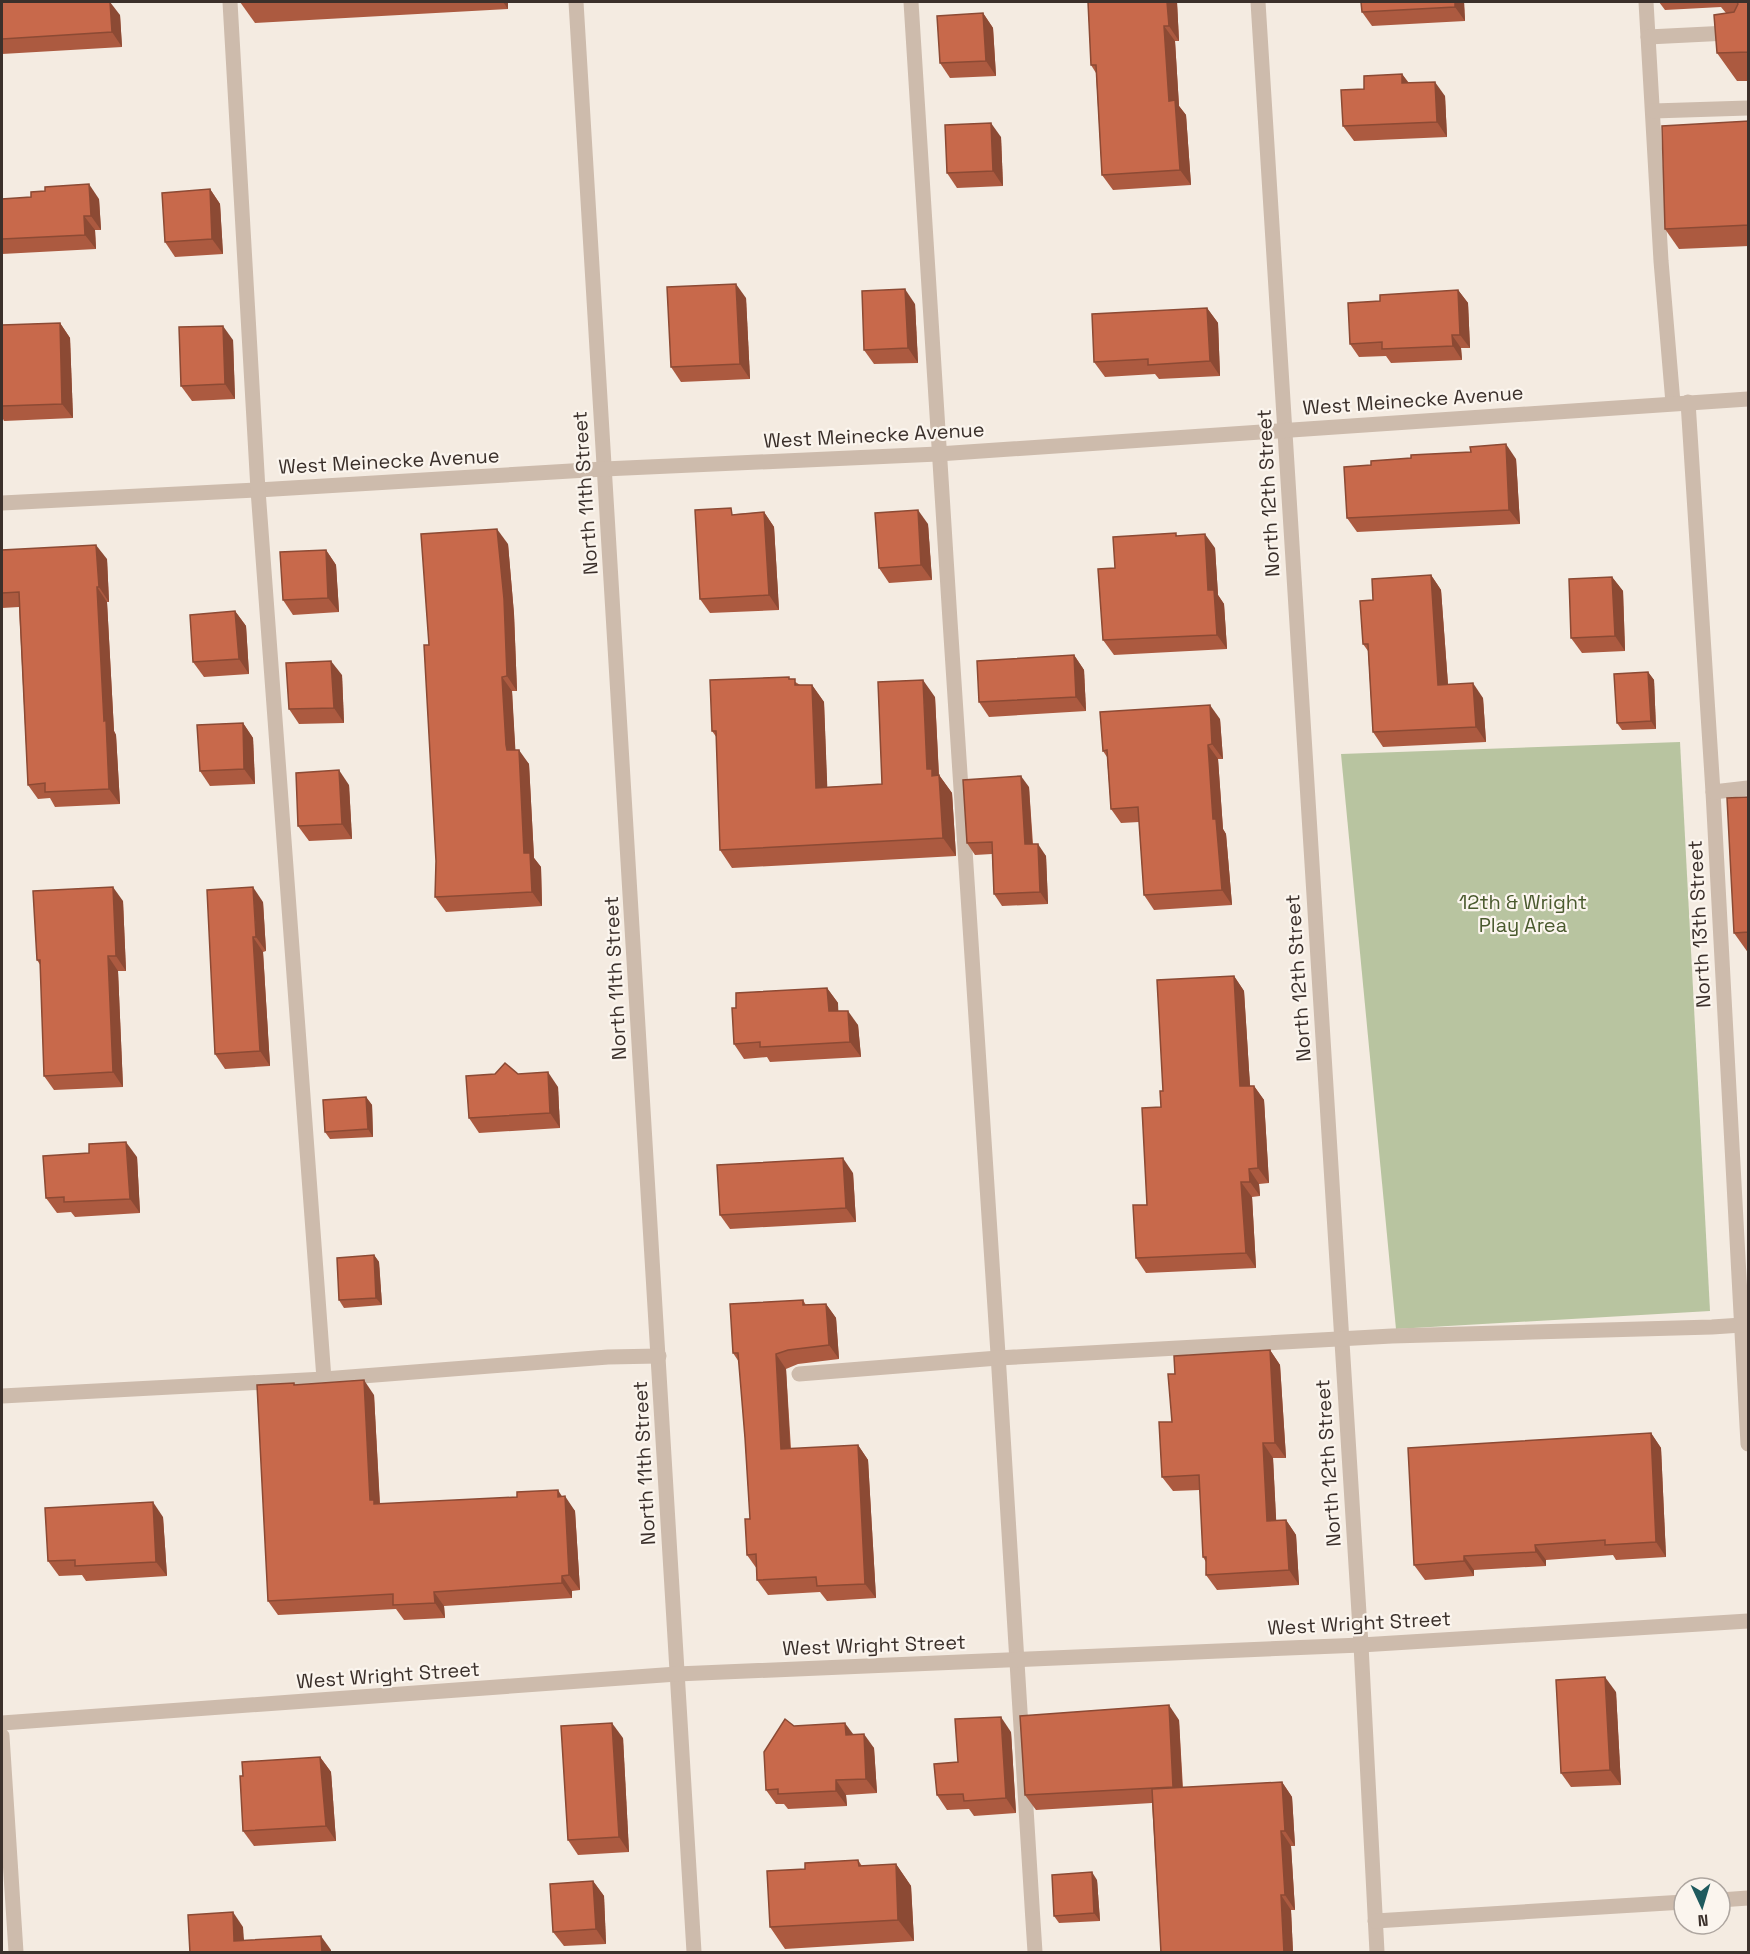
<svg xmlns="http://www.w3.org/2000/svg" width="1750" height="1954" viewBox="0 0 1750 1954" font-family="'Space Grotesk',sans-serif">
<style>
.green{fill:#b8c4a0}
.lines{fill:none;stroke-linecap:round;stroke-linejoin:round}
.minor{stroke:#cdbbac;stroke-width:15}
.wall{fill:#ac5a40}
.shaded-wall{fill:#8c4a34}
.building{fill:#c8694b;stroke:#8c4a34;stroke-width:1.5}
.labels{text-anchor:middle;stroke-width:4.5;stroke-linejoin:round;paint-order:stroke}
.street-label{font-size:20px;fill:#3b302b;stroke:#fbf5ee}
.park-label{font-size:20px;fill:#4a5a2e;stroke:#fbf5ee}
</style>
<rect width="100%" height="100%" fill="#f4ebe1"/>
<polygon class="green" points="1680,742 1710,1311 1396,1329 1341,754"/>
<g class="lines">
<g class="minor">
<polyline points="576,2 694,1952"/>
<path d="M911 2C938 453 969 903 998 1354 1010 1554 1022 1753 1035 1952"/>
<polyline points="1258,2 1361,1645 1377,1952"/>
<polyline points="1646,2 1661,261 1673,403"/>
<polyline points="1648,37 1748,32"/>
<polyline points="1653,111 1748,108"/>
<polyline points="1688,402 1713,792 1748,1444"/>
<polyline points="2,503 258,490 604,469 938,454 1748,399"/>
<polyline points="1713,792 1748,788"/>
<polyline points="799,1374 998,1358 1392,1336 1712,1327 1742,1325"/>
<polyline points="324,1379 608,1357 659,1356"/>
<polyline points="2,1396 324,1379 258,490 230,2"/>
<polyline points="2,1723 677,1674 1361,1645 1748,1621"/>
<polyline points="2,1736 16,1952"/>
<polyline points="1720,1900 1748,1898"/>
<polyline points="1375,1921 1684,1902"/>
</g>
</g>
<g class="wall">
<polygon points="2,2 120,15 122,47 2,54"/>
<polygon points="240,2 508,2 508,9 255,23"/>
<polygon points="1088,2 1177,2 1179,41 1175,41 1179,106 1186,115 1191,185 1113,190 1102,175 1096,73 1091,65"/>
<polygon points="1464,2 1465,21 1372,26 1362,12"/>
<polygon points="1659,2 1749,2 1749,81 1737,81 1717,53 1726,13 1721,7 1665,10"/>
<polygon points="983,13 993,28 996,76 950,78 940,63"/>
<polygon points="1402,74 1409,83 1445,96 1447,137 1354,141 1343,126 1364,89"/>
<polygon points="1749,121 1749,246 1679,249 1665,229"/>
<polygon points="1001,137 1003,186 957,188 947,173"/>
<polygon points="210,189 220,204 223,254 175,257 165,242"/>
<polygon points="2,199 99,199 101,230 95,230 96,249 2,254"/>
<polygon points="1458,290 1468,303 1470,348 1461,348 1462,360 1391,363 1386,356 1359,357 1350,344 1380,301"/>
<polygon points="746,298 750,379 681,382 671,367"/>
<polygon points="915,304 918,363 874,364 864,350"/>
<polygon points="1207,308 1218,323 1220,376 1159,379 1155,374 1105,377 1094,362"/>
<polygon points="60,323 70,338 73,418 4,421 2,417 2,325"/>
<polygon points="233,340 235,399 192,401 181,386"/>
<polygon points="1471,452 1516,459 1520,524 1357,532 1347,518 1371,465 1411,458"/>
<polygon points="764,512 774,527 779,610 710,613 700,599 736,514"/>
<polygon points="928,524 932,580 889,583 879,568"/>
<polygon points="508,544 514,614 517,691 512,691 515,750 529,764 534,858 541,867 542,906 446,912 435,897 436,861 429,645"/>
<polygon points="1215,548 1218,595 1224,604 1227,649 1114,655 1103,640 1115,568"/>
<polygon points="2,550 107,559 109,602 107,602 114,731 116,735 120,804 55,807 50,798 38,799 28,785 19,607 2,608"/>
<polygon points="326,550 336,565 339,612 293,615 283,600"/>
<polygon points="1431,575 1441,590 1448,684 1483,698 1486,742 1383,747 1373,732 1368,651 1363,644 1373,600"/>
<polygon points="1612,577 1623,591 1625,651 1582,653 1571,638"/>
<polygon points="235,611 246,626 249,674 204,677 193,662"/>
<polygon points="1074,655 1084,670 1086,711 989,717 979,702"/>
<polygon points="1648,672 1654,680 1656,729 1622,730 1617,723"/>
<polygon points="342,675 344,723 299,724 289,709"/>
<polygon points="791,679 800,685 812,685 824,702 827,787 882,784 935,697 939,775 952,793 956,856 732,868 720,850 717,738 712,731"/>
<polygon points="1220,719 1223,759 1218,759 1223,829 1226,834 1232,905 1154,910 1144,895 1139,822 1121,823 1111,809 1107,757 1103,751"/>
<polygon points="243,723 253,738 255,784 210,786 200,771"/>
<polygon points="349,785 352,839 309,841 298,826"/>
<polygon points="1029,787 1033,844 1046,856 1048,904 1002,906 994,894 992,854 975,855 967,843"/>
<polygon points="1749,797 1749,954 1734,933"/>
<polygon points="123,901 126,971 118,971 123,1087 54,1090 44,1076 41,966 37,960"/>
<polygon points="263,902 266,951 263,952 270,1066 225,1069 215,1054"/>
<polygon points="1234,976 1244,991 1250,1086 1254,1086 1264,1100 1269,1183 1259,1184 1260,1196 1252,1197 1256,1268 1146,1273 1136,1258 1147,1205 1163,1091"/>
<polygon points="827,988 838,1003 838,1011 858,1025 861,1057 770,1062 767,1057 744,1059 734,1044 736,1008"/>
<polygon points="518,1074 558,1087 560,1128 479,1133 469,1118"/>
<polygon points="366,1097 372,1105 373,1137 330,1139 325,1132"/>
<polygon points="137,1157 140,1213 75,1217 71,1212 57,1213 46,1198"/>
<polygon points="853,1173 856,1222 730,1229 720,1215"/>
<polygon points="374,1255 379,1262 382,1305 344,1308 339,1300"/>
<polygon points="803,1300 806,1305 826,1304 836,1318 839,1359 798,1364 786,1369 791,1449 858,1445 868,1460 876,1598 827,1601 820,1592 768,1595 757,1580 757,1569 747,1555 750,1519 745,1438 739,1362 733,1353"/>
<polygon points="1270,1350 1280,1365 1286,1458 1273,1458 1276,1521 1286,1520 1296,1535 1299,1585 1217,1590 1206,1575 1206,1562 1203,1557 1200,1490 1173,1491 1162,1477 1172,1422 1175,1374"/>
<polygon points="294,1383 295,1385 374,1395 380,1504 562,1496 575,1511 580,1590 572,1591 572,1598 444,1606 445,1618 404,1620 396,1609 278,1615 268,1601"/>
<polygon points="1651,1433 1661,1448 1666,1557 1616,1560 1613,1555 1546,1560 1546,1566 1474,1570 1474,1576 1425,1580 1414,1565"/>
<polygon points="163,1517 167,1576 86,1581 82,1575 59,1576 48,1561"/>
<polygon points="1616,1692 1621,1785 1571,1787 1561,1773"/>
<polygon points="1179,1720 1183,1788 1282,1782 1292,1797 1295,1846 1291,1846 1295,1910 1291,1910 1293,1953 1161,1953 1152,1803 1036,1810 1025,1795"/>
<polygon points="794,1726 854,1734 874,1748 877,1793 846,1795 847,1806 788,1809 784,1804 776,1804 766,1790"/>
<polygon points="1011,1732 1016,1813 974,1816 969,1809 947,1810 937,1795 958,1762"/>
<polygon points="623,1738 629,1852 578,1855 568,1840"/>
<polygon points="320,1757 331,1772 336,1841 254,1846 243,1831"/>
<polygon points="858,1860 862,1866 896,1864 911,1886 914,1941 785,1949 770,1927 805,1869"/>
<polygon points="1097,1880 1100,1921 1059,1923 1054,1916"/>
<polygon points="593,1881 604,1896 606,1944 564,1946 553,1932"/>
</g>
<g class="shaded-wall">
<polygon points="110,2 120,15 122,47 112,32"/>
<polygon points="503,2 508,2 508,9"/>
<polygon points="1167,2 1177,2 1179,41 1169,26"/>
<polygon points="1455,2 1464,2 1465,21 1455,7"/>
<polygon points="983,13 993,28 996,76 986,61"/>
<polygon points="1164,26 1175,41 1179,106 1186,115 1191,185 1180,170 1169,101"/>
<polygon points="1402,74 1412,88 1402,83"/>
<polygon points="1435,82 1445,96 1447,137 1437,122"/>
<polygon points="991,123 1001,137 1003,186 993,171"/>
<polygon points="89,184 99,199 101,230 91,216"/>
<polygon points="210,189 220,204 223,254 212,239"/>
<polygon points="84,216 95,230 96,249 85,235"/>
<polygon points="736,284 746,298 750,379 740,364"/>
<polygon points="905,289 915,304 918,363 908,348"/>
<polygon points="1458,290 1468,303 1470,348 1460,335"/>
<polygon points="1207,308 1218,323 1220,376 1210,361"/>
<polygon points="60,323 70,338 73,418 62,404"/>
<polygon points="223,326 233,340 235,399 225,384"/>
<polygon points="1452,335 1461,348 1462,360 1453,346"/>
<polygon points="1506,444 1516,459 1520,524 1509,510"/>
<polygon points="918,510 928,524 932,580 921,565"/>
<polygon points="764,512 774,527 779,610 769,595"/>
<polygon points="497,529 508,544 514,614 517,691 507,676"/>
<polygon points="1205,534 1215,548 1218,595 1224,604 1227,649 1217,635 1208,590"/>
<polygon points="96,545 107,559 109,602 99,587"/>
<polygon points="326,550 336,565 339,612 328,598"/>
<polygon points="1431,575 1441,590 1449,699 1438,685"/>
<polygon points="1612,577 1623,591 1625,651 1615,636"/>
<polygon points="97,587 107,602 114,731 116,735 120,804 109,789 104,721"/>
<polygon points="235,611 246,626 249,674 239,659"/>
<polygon points="1074,655 1084,670 1086,711 1076,697"/>
<polygon points="331,661 342,675 344,723 334,708"/>
<polygon points="1648,672 1654,680 1656,729 1651,721"/>
<polygon points="502,677 512,691 516,760 507,750 506,745"/>
<polygon points="923,680 935,697 939,779 939,775 952,793 956,856 943,838 927,769"/>
<polygon points="1473,683 1483,698 1486,742 1476,727"/>
<polygon points="812,685 824,702 828,805 816,788"/>
<polygon points="1210,705 1220,719 1223,759 1212,744"/>
<polygon points="243,723 253,738 255,784 244,769"/>
<polygon points="1208,745 1218,759 1223,829 1226,834 1232,905 1222,890 1213,819"/>
<polygon points="519,750 529,764 534,858 541,867 542,906 532,892 524,853"/>
<polygon points="339,770 349,785 352,839 342,824"/>
<polygon points="1021,776 1029,787 1033,856 1025,844"/>
<polygon points="1038,844 1046,856 1048,904 1040,892"/>
<polygon points="113,887 123,901 126,971 116,956"/>
<polygon points="253,887 263,902 266,951 256,937"/>
<polygon points="253,937 263,952 270,1066 260,1051"/>
<polygon points="108,956 118,971 123,1087 113,1072"/>
<polygon points="1234,976 1244,991 1251,1101 1240,1086"/>
<polygon points="827,988 838,1003 839,1026 829,1011"/>
<polygon points="848,1011 858,1025 861,1057 850,1042"/>
<polygon points="548,1072 558,1087 560,1128 550,1113"/>
<polygon points="1254,1086 1264,1100 1269,1183 1258,1168"/>
<polygon points="366,1097 372,1105 373,1137 368,1129"/>
<polygon points="126,1142 137,1157 140,1213 130,1199"/>
<polygon points="843,1158 853,1173 856,1222 846,1208"/>
<polygon points="1249,1169 1259,1184 1260,1196 1250,1182"/>
<polygon points="1241,1182 1252,1197 1256,1268 1246,1253"/>
<polygon points="374,1255 379,1262 382,1305 376,1298"/>
<polygon points="826,1304 836,1318 839,1359 829,1345"/>
<polygon points="1270,1350 1280,1365 1286,1458 1275,1443"/>
<polygon points="776,1354 786,1369 791,1464 781,1449"/>
<polygon points="364,1380 374,1395 380,1509 370,1500"/>
<polygon points="1651,1433 1661,1448 1666,1557 1656,1542"/>
<polygon points="1263,1443 1273,1458 1277,1536 1267,1521"/>
<polygon points="858,1445 868,1460 876,1598 865,1584"/>
<polygon points="558,1490 565,1501 565,1496 575,1511 580,1590 569,1575 558,1497"/>
<polygon points="153,1502 163,1517 167,1576 156,1562"/>
<polygon points="1286,1520 1296,1535 1299,1585 1289,1570"/>
<polygon points="1535,1545 1546,1560 1546,1566 1536,1552"/>
<polygon points="1464,1556 1474,1570 1474,1576 1464,1561"/>
<polygon points="562,1576 572,1591 572,1598 562,1583"/>
<polygon points="434,1592 444,1606 445,1618 435,1603"/>
<polygon points="1605,1677 1616,1692 1621,1785 1610,1770"/>
<polygon points="1169,1705 1179,1720 1183,1801 1173,1787"/>
<polygon points="1001,1717 1011,1732 1016,1813 1006,1798"/>
<polygon points="612,1723 623,1738 629,1852 619,1837"/>
<polygon points="845,1723 856,1738 846,1735"/>
<polygon points="864,1734 874,1748 877,1793 866,1779"/>
<polygon points="320,1757 331,1772 336,1841 326,1826"/>
<polygon points="836,1780 846,1795 847,1806 836,1791"/>
<polygon points="1282,1782 1292,1797 1295,1846 1285,1831"/>
<polygon points="1281,1831 1291,1846 1295,1910 1285,1895"/>
<polygon points="896,1864 911,1886 914,1941 898,1920"/>
<polygon points="1092,1872 1097,1880 1100,1921 1094,1913"/>
<polygon points="593,1881 604,1896 606,1944 596,1929"/>
<polygon points="1281,1895 1291,1910 1293,1953 1284,1953"/>
<polygon points="233,1912 243,1927 245,1953 234,1941"/>
<polygon points="321,1936 331,1950 331,1953 322,1953"/>
</g>
<g class="building">
<polygon points="2,2 110,2 112,32 2,39"/>
<polygon points="1088,2 1167,2 1169,26 1164,26 1169,101 1175,100 1180,170 1102,175 1096,65 1091,65"/>
<polygon points="1361,2 1455,2 1455,7 1362,12"/>
<polygon points="1737,2 1749,2 1749,52 1717,53 1714,15 1734,12 1738,4"/>
<polygon points="983,13 986,61 940,63 937,16"/>
<polygon points="1402,74 1402,83 1435,82 1437,122 1343,126 1341,90 1364,89 1364,76"/>
<polygon points="1749,121 1749,225 1665,229 1662,126"/>
<polygon points="991,123 993,171 947,173 945,125"/>
<polygon points="89,184 91,216 84,216 85,235 2,239 2,199 31,197 31,192 45,191 45,187"/>
<polygon points="210,189 212,239 165,242 162,193"/>
<polygon points="736,284 740,364 671,367 667,287"/>
<polygon points="905,289 908,348 864,350 862,291"/>
<polygon points="1458,290 1460,335 1452,335 1453,346 1382,349 1382,342 1350,344 1348,303 1380,301 1380,295"/>
<polygon points="1207,308 1210,361 1148,365 1148,359 1094,362 1092,314"/>
<polygon points="60,323 62,404 2,406 2,325"/>
<polygon points="223,326 225,384 181,386 179,327"/>
<polygon points="1506,444 1509,510 1347,518 1344,467 1371,465 1371,461 1411,458 1411,455 1471,452 1470,447"/>
<polygon points="731,508 732,515 764,512 769,595 700,599 695,510"/>
<polygon points="918,510 921,565 879,568 875,513"/>
<polygon points="497,529 504,599 507,676 502,677 506,745 507,750 519,750 524,853 530,853 532,892 435,897 436,861 424,645 429,645 421,534"/>
<polygon points="1176,533 1176,536 1205,534 1208,590 1214,590 1217,635 1103,640 1098,569 1115,568 1113,537"/>
<polygon points="96,545 99,587 97,587 104,721 106,720 109,789 45,792 45,783 28,785 19,592 2,593 2,550"/>
<polygon points="326,550 328,598 283,600 280,552"/>
<polygon points="1431,575 1438,685 1473,683 1476,727 1373,732 1368,644 1363,644 1360,601 1373,600 1372,579"/>
<polygon points="1612,577 1615,636 1571,638 1569,579"/>
<polygon points="235,611 239,659 193,662 190,615"/>
<polygon points="1074,655 1076,697 979,702 977,661"/>
<polygon points="331,661 334,708 289,709 286,663"/>
<polygon points="1648,672 1651,721 1617,723 1614,674"/>
<polygon points="789,677 789,679 795,679 795,685 812,685 816,788 882,784 878,682 923,680 927,769 932,769 932,776 939,775 943,838 720,850 716,731 712,731 710,680"/>
<polygon points="1210,705 1212,744 1208,745 1213,819 1216,819 1222,890 1144,895 1138,807 1111,809 1107,750 1103,751 1100,712"/>
<polygon points="243,723 244,769 200,771 197,725"/>
<polygon points="339,770 342,824 298,826 296,773"/>
<polygon points="1021,776 1025,844 1038,844 1040,892 994,894 992,842 967,843 963,780"/>
<polygon points="1749,797 1749,932 1734,933 1727,798"/>
<polygon points="113,887 116,956 108,956 113,1072 44,1076 40,960 37,960 33,891"/>
<polygon points="253,887 256,937 253,937 260,1051 215,1054 207,890"/>
<polygon points="1234,976 1240,1086 1254,1086 1258,1168 1249,1169 1250,1182 1241,1182 1246,1253 1136,1258 1133,1205 1147,1205 1142,1108 1161,1107 1160,1091 1163,1091 1157,980"/>
<polygon points="827,988 829,1011 848,1011 850,1042 760,1047 760,1042 734,1044 732,1008 736,1008 736,993"/>
<polygon points="505,1063 518,1074 548,1072 550,1113 469,1118 466,1076 495,1074"/>
<polygon points="366,1097 368,1129 325,1132 323,1100"/>
<polygon points="126,1142 130,1199 64,1202 64,1197 46,1198 43,1156 89,1153 89,1144"/>
<polygon points="843,1158 846,1208 720,1215 717,1165"/>
<polygon points="374,1255 376,1298 339,1300 337,1258"/>
<polygon points="803,1300 803,1305 826,1304 829,1345 788,1350 776,1354 781,1449 858,1445 865,1584 817,1586 816,1577 757,1580 756,1554 747,1555 745,1519 750,1519 745,1438 738,1353 733,1353 730,1304"/>
<polygon points="1270,1350 1275,1443 1263,1443 1267,1521 1286,1520 1289,1570 1206,1575 1206,1557 1203,1557 1199,1475 1162,1477 1159,1422 1172,1422 1168,1374 1175,1374 1174,1356"/>
<polygon points="364,1380 370,1500 374,1500 374,1504 517,1497 517,1492 558,1490 558,1497 565,1496 569,1575 562,1576 562,1583 434,1592 435,1603 393,1605 393,1594 268,1601 257,1385 294,1383 294,1385"/>
<polygon points="1651,1433 1656,1542 1605,1545 1605,1540 1535,1545 1536,1552 1464,1556 1464,1561 1414,1565 1408,1448"/>
<polygon points="153,1502 156,1562 75,1566 75,1560 48,1561 45,1508"/>
<polygon points="1605,1677 1610,1770 1561,1773 1556,1680"/>
<polygon points="1169,1705 1173,1787 1025,1795 1020,1716"/>
<polygon points="1001,1717 1006,1798 964,1801 963,1794 937,1795 934,1764 958,1762 955,1719"/>
<polygon points="785,1719 794,1726 845,1723 846,1735 864,1734 866,1779 836,1780 836,1791 778,1794 778,1789 766,1790 764,1752"/>
<polygon points="612,1723 619,1837 568,1840 561,1726"/>
<polygon points="320,1757 326,1826 243,1831 240,1776 243,1776 242,1762"/>
<polygon points="1282,1782 1285,1831 1281,1831 1285,1895 1281,1895 1284,1953 1161,1953 1152,1789"/>
<polygon points="858,1860 859,1866 896,1864 898,1920 770,1927 767,1871 805,1869 805,1863"/>
<polygon points="1092,1872 1094,1913 1054,1916 1052,1875"/>
<polygon points="593,1881 596,1929 553,1932 550,1884"/>
<polygon points="233,1912 234,1941 321,1936 322,1953 190,1953 188,1915"/>
</g>
<g class="labels">
<g class="street-label">
<text transform="translate(1413 400) rotate(-4)" y="7">West Meinecke Avenue</text>
<text transform="translate(874 435) rotate(-3)" y="7">West Meinecke Avenue</text>
<text transform="translate(389 461) rotate(-3)" y="7">West Meinecke Avenue</text>
<text transform="translate(585 493) rotate(-94)" y="7">North 11th Street</text>
<text transform="translate(1268 493) rotate(-93)" y="7">North 12th Street</text>
<text transform="translate(1699 924) rotate(-93)" y="7">North 13th Street</text>
<text transform="translate(615 978) rotate(-93)" y="7">North 11th Street</text>
<text transform="translate(1298 978) rotate(-94)" y="7">North 12th Street</text>
<text transform="translate(644 1463) rotate(-93)" y="7">North 11th Street</text>
<text transform="translate(1328 1463) rotate(-94)" y="7">North 12th Street</text>
<text transform="translate(1359 1623) rotate(-3)" y="7">West Wright Street</text>
<text transform="translate(874 1645) rotate(-2)" y="7">West Wright Street</text>
<text transform="translate(388 1675) rotate(-4)" y="7">West Wright Street</text>
</g>
<g class="park-label">
<text x="1523" y="909">12th &amp; Wright<tspan x="1523" dy="23">Play Area</tspan></text>
</g>
</g>
<rect width="1750" height="1954" fill="none" stroke="#3b302b" stroke-width="6"/>
<g transform="translate(1702 1906) rotate(176)"><circle r="28" fill="#fbf5ee" stroke="#aea6a0" stroke-width="1.5"/>
<path d="M0-4.5L10 22L0 15L-10 22Z" fill="#1f5a5e"/>
<text y="-9" font-size="16" font-weight="bold" text-anchor="middle" fill="#3b302b">N</text>
</g>
</svg>
